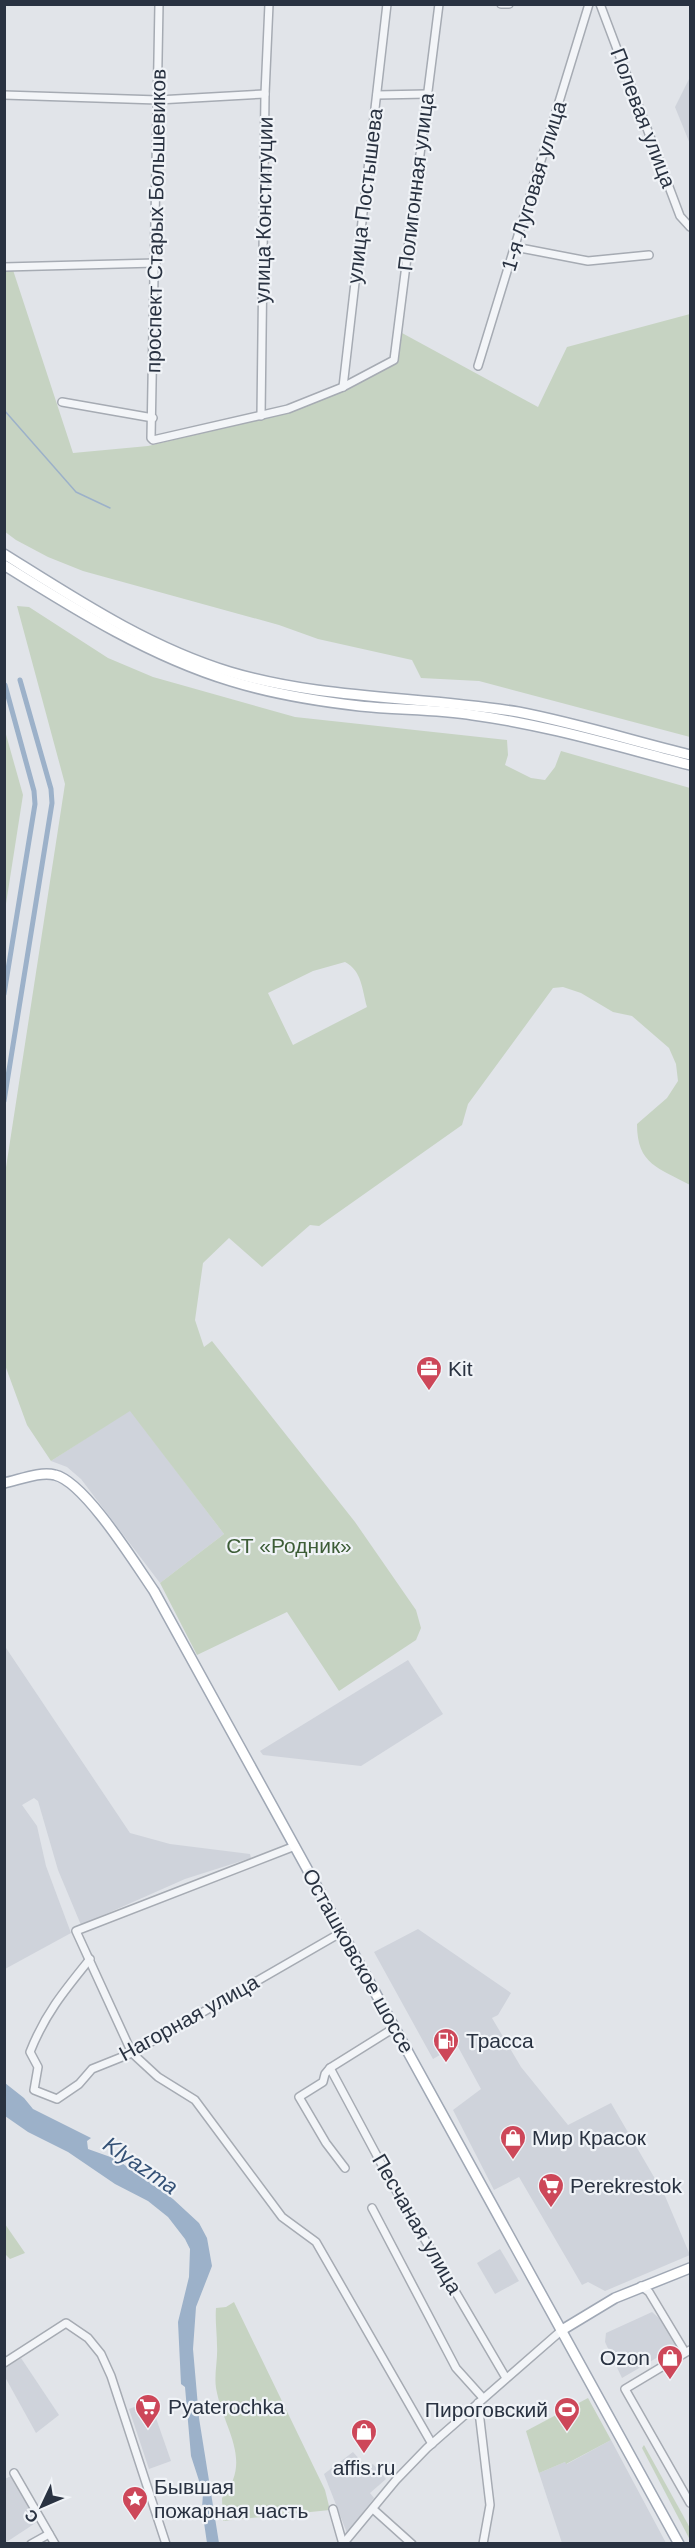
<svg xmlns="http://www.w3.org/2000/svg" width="695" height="2548" viewBox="0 0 695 2548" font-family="Helvetica,sans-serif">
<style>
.built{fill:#cfd3db}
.green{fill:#c6d3c2;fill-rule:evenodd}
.water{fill:#9cb1c9}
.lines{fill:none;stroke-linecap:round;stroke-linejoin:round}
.stream{stroke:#9cb1c9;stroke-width:1.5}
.canal{stroke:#9cb1c9;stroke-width:5}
.minor-casing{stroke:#a6abb3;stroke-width:10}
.major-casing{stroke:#a0a8b5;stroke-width:12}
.minor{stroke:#f3f5f8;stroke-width:7}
.major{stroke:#fff;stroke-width:9}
.labels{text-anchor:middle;stroke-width:4.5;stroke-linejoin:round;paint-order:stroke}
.street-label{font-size:21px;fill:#293241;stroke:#f0f3f7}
.poi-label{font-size:21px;fill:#293241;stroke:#f0f3f7;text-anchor:start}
.park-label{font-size:21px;fill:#3d5d37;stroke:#f0f3f7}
.water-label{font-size:22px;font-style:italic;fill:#335075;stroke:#f0f3f7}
</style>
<rect width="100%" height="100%" fill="#e1e4e9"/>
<g class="built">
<polygon points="690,77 690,144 675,107"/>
<polygon points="130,1410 224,1534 160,1583 81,1479 67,1467 51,1461"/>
<polygon points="4,1645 130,1833 170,1844 250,1854 251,1858 185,1879 81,1925 58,1870 38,1801 34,1798 22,1805 37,1826 46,1866 71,1933 5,1969"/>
<polygon points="408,1660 443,1714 361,1766 263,1755 260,1751"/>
<polygon points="418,1929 511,1993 498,2015 492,2018 521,2067 568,2125 611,2103 665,2196 690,2255 605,2291 588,2282 582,2285 519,2177 494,2190 453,2110 481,2089 457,2045 433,2059 374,1952"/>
<polygon points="500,2249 519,2281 495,2294 477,2263"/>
<polygon points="652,2312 660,2319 677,2346 622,2378 605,2342 606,2333"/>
<polygon points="21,2358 59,2415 36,2433 5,2377 5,2367"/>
<polygon points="150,2401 171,2461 149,2469 129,2409"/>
<polygon points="611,2440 666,2543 562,2543 539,2473 565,2462 567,2464"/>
<polygon points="353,2452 367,2468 373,2464 386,2479 370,2493 374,2498 347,2533 324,2474"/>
<polygon points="11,2476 37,2522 5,2543 5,2479"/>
</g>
<g class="green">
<polygon points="13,270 73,453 148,446 278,415 331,396 396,363 402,333 538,407 567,347 690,314 690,737 479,681 421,678 412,660 318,639 279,625 83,571 48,557 16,540 4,531 4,271"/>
<path d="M17 606 29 607 108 658 153 677 295 717 507 740 508 755 505 765 531 778 545 780 555 767 561 751 690 788V1185C659 1168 637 1165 637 1124L667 1098 678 1081 676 1064 669 1048 632 1016 613 1012 581 993 563 987 553 988 468 1104 462 1125 319 1226 310 1225 262 1267 229 1238 203 1263 195 1320 204 1347 212 1341 355 1522 416 1610 421 1628 416 1640 339 1691 287 1612 197 1655 160 1583 224 1534 130 1411 51 1461 27 1425 5 1365V1174L65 784ZM345 962C362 971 362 989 367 1007L293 1045 268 993 313 971Z"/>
<polygon points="5,731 23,795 5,910 4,731"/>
<polygon points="5,2224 25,2253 10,2259 5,2254"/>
<path d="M234 2302 325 2490 330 2510 223 2521 222 2498C254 2460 223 2429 216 2388 214 2374 218 2359 217 2346 217 2333 215 2321 216 2308L226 2307Z"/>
<polygon points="588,2398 611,2440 566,2464 565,2462 539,2473 526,2431"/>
<polygon points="644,2445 690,2528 690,2540 642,2448"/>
</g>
<polygon class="water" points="5,2083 24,2098 33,2109 91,2138 87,2141 88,2149 116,2159 173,2199 199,2223 207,2238 212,2266 196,2307 193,2349 199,2418 219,2543 207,2543 202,2509 203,2493 191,2456 185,2387 181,2384 178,2322 189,2277 190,2249 185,2239 168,2217 148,2201 115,2184 68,2152 28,2132 5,2116"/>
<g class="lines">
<polyline class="stream" points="4,410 76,492 110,508"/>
<g class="canal">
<polyline points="4,994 35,804 34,791 5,685"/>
<polyline points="4,1101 52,803 51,789 20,680"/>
</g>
<defs>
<g id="minor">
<polyline points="159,4 151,438 153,440 288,409 343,387 394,360 439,4"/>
<polyline points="501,4 509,4"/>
<polyline points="600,4 680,216 690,227"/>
<polyline points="4,95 158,100 265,94"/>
<polyline points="377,95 427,94"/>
<polyline points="515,247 588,261 649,255"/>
<polyline points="4,267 156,263"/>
<polyline points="478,366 589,4"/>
<polyline points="343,387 387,4"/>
<polyline points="62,402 153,418"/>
<polyline points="261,416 265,94 269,4"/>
<polyline points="295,1846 76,1931 132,2053 158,2077 195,2100 282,2217 316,2242 432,2444"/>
<path d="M90 1959C64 1991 45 2014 30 2052L38 2067 34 2090 57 2099 79 2084 92 2069 132 2053 342 1932"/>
<polyline points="330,2068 390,2180 506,2378"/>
<polyline points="345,2168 326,2143 299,2097 323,2082 325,2074 330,2068 394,2028"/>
<polyline points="372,2208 456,2368 483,2398"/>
<polyline points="641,2286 649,2292 685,2352"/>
<polyline points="690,2350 625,2389 690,2503"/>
<polyline points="4,2363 66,2323 88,2338 101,2354 111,2376 166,2544"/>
<polyline points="478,2403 490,2505 483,2544"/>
<polyline points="14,2473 55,2544"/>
<polyline points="333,2509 343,2544"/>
<polyline points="373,2509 412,2544"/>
<polyline points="31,2544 49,2534"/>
<polyline points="343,2544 396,2480 427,2448 562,2330"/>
</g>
<g id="major">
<path d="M4 554C76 599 148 647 230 672 324 700 422 696 518 712 576 723 633 741 690 755"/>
<path d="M4 565C76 610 149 656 231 681 273 694 316 701 360 706 398 710 436 709 473 715 547 725 619 747 690 765"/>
<path d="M4 1483C19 1480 40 1471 55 1475 85 1482 136 1565 154 1591L679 2544"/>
<polyline points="562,2330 615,2298 690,2268"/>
</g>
</defs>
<use href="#minor" class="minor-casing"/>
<use href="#major" class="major-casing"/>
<use href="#minor" class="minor"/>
<use href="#major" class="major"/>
</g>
<defs>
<symbol id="office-pin" viewBox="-11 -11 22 30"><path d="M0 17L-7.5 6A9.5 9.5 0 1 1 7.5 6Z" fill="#cd4759" stroke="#f0f3f7"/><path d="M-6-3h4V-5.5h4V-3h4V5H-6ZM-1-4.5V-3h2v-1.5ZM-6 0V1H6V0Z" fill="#fff"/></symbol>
<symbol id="fuel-pin" viewBox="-11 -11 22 30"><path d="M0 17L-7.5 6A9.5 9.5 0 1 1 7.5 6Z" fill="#cd4759" stroke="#f0f3f7"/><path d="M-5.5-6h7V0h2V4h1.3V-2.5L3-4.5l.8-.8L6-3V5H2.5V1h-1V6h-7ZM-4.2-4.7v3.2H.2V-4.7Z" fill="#fff"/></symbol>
<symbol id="shop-pin" viewBox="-11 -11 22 30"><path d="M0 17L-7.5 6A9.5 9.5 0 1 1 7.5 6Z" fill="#cd4759" stroke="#f0f3f7"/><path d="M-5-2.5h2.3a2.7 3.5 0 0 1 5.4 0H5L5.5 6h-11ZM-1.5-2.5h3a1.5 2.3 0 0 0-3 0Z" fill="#fff"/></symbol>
<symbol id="supermarket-pin" viewBox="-11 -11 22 30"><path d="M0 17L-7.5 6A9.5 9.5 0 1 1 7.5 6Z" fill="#cd4759" stroke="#f0f3f7"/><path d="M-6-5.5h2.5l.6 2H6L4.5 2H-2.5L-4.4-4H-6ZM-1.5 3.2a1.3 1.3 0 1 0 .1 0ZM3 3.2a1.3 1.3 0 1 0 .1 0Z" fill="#fff"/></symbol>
<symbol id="stadium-pin" viewBox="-11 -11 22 30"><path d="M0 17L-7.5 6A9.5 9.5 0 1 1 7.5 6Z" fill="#cd4759" stroke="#f0f3f7"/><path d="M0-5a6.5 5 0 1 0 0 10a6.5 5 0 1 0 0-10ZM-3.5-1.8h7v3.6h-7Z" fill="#fff"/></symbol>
<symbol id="sight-pin" viewBox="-11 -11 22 30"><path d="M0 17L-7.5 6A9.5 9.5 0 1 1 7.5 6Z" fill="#cd4759" stroke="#f0f3f7"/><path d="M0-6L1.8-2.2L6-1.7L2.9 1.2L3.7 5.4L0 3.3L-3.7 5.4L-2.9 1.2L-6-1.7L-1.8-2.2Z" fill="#fff"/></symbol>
</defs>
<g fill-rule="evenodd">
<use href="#office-pin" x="414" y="1354" width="30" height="40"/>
<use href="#fuel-pin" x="431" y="2026" width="30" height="40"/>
<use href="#shop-pin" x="498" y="2123" width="30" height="40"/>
<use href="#supermarket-pin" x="536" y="2171" width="30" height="40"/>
<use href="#shop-pin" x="655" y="2343" width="30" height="40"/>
<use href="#supermarket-pin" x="133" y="2392" width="30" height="40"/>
<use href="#stadium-pin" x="552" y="2395" width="30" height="40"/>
<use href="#shop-pin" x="349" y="2417" width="30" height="40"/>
<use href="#sight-pin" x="120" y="2484" width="30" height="40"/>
</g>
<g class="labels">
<g class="street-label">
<text transform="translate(643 118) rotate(69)" y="7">Полевая улица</text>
<text transform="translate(416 182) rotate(-83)" y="7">Полигонная улица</text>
<text transform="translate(534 186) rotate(-73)" y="7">1-я Луговая улица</text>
<text transform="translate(365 196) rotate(-83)" y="7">улица Постышева</text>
<text transform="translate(264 210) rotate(-89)" y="7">улица Конституции</text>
<text transform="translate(156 221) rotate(-89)" y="7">проспект Старых Большевиков</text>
<text transform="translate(358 1961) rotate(61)" y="7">Осташковское шоссе</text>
<text transform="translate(189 2018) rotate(-29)" y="7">Нагорная улица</text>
<text transform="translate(417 2224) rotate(60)" y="7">Песчаная улица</text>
</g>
<g class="poi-label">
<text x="448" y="1376">Kit</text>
<text x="466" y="2048">Трасса</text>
<text x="532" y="2145">Мир Красок</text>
<text x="570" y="2193">Perekrestok</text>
<text x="650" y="2365" text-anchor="end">Ozon</text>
<text x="168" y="2414">Pyaterochka</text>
<text x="548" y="2417" text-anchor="end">Пироговский</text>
<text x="364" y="2475" text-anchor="middle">affis.ru</text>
<text x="154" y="2494">Бывшая<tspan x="154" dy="24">пожарная часть</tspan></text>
</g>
<g class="park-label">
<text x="289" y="1553">СТ «Родник»</text>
</g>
<g class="water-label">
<text transform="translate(141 2165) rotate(34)" y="8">Klyazma</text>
</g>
</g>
<rect width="695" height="2548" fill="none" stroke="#293241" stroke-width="12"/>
<g transform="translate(42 2506) rotate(226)" stroke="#f0f3f7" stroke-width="4.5" paint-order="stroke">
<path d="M0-4.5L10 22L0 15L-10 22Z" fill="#293241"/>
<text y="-9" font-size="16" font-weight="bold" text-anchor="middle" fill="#293241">С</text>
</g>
</svg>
